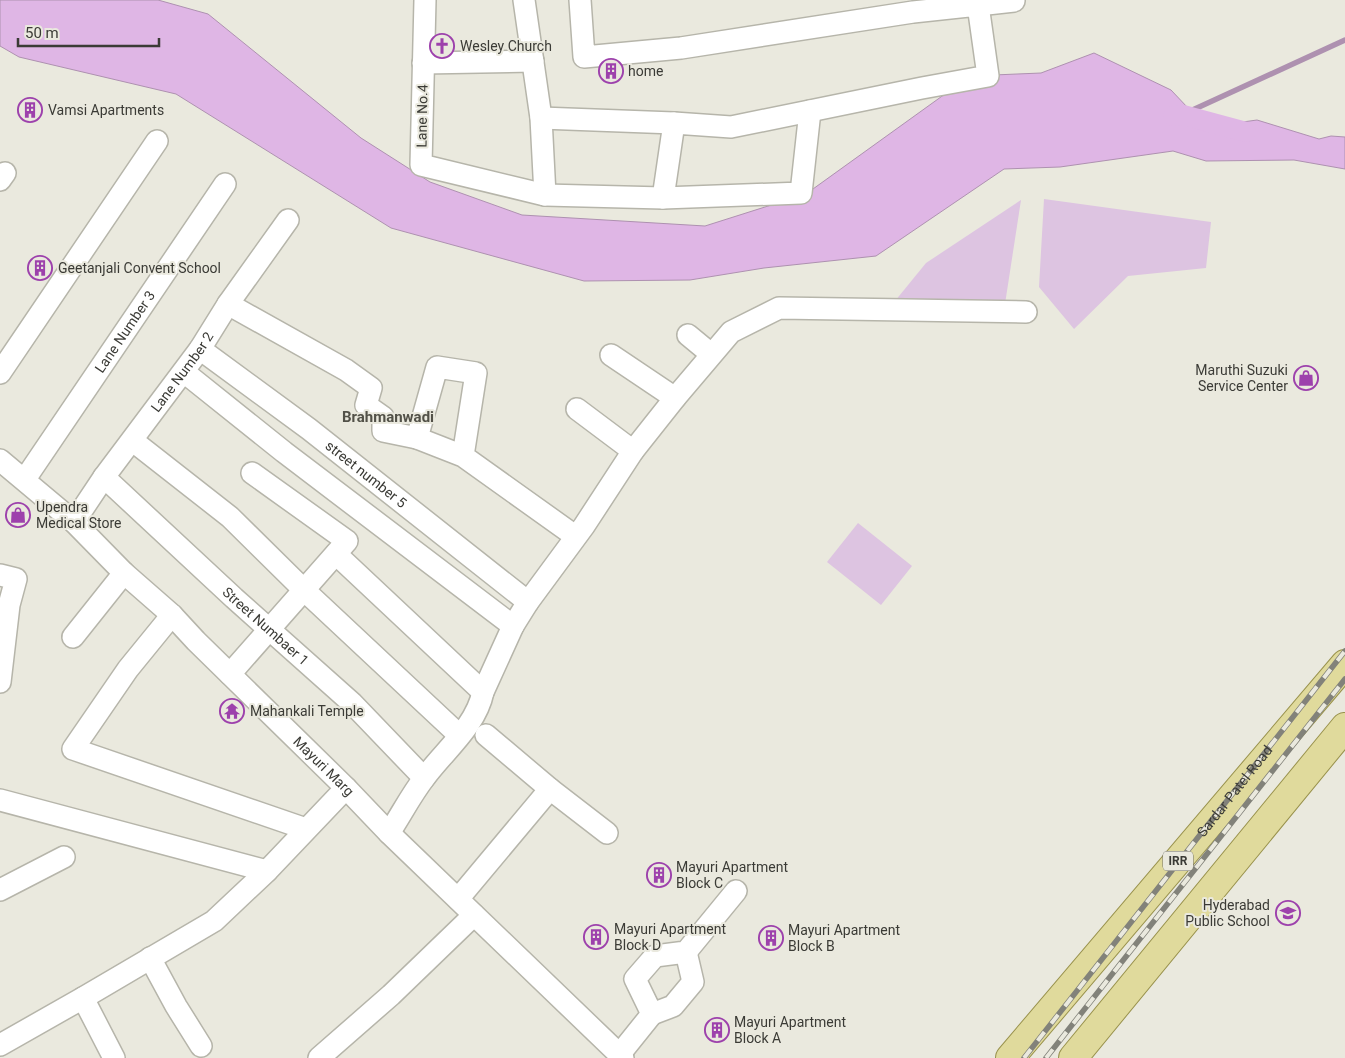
<svg xmlns="http://www.w3.org/2000/svg" width="1345" height="1058" viewBox="0 0 1345 1058" font-family="Roboto,sans-serif">
<style>
.green{fill:#ddc4e1}
.water{fill:#dfb6e5;stroke:#ae91b0}
.lines{fill:none;stroke-linecap:round;stroke-linejoin:round}
.stream{stroke:#ae91b0;stroke-width:5.5}
.canal{stroke:#dfb6e5;stroke-width:20}
.street-casing{stroke:#b6b5aa;stroke-width:24}
.primary-casing{stroke:#99924d;stroke-width:30}
.street{stroke:#fff;stroke-width:21}
.primary{stroke:#e0da9c;stroke-width:28}
.rail-casing{stroke:#82827a;stroke-width:5.5}
.rail{stroke:#eae9de;stroke-width:4;stroke-dasharray:11;stroke-linecap:butt}
.labels{text-anchor:middle;stroke-width:4;stroke-linejoin:round;paint-order:stroke}
.shield{fill:#eae9de;stroke:#706f68;stroke-width:1}
.shield-label{font-size:12px;font-weight:bold;fill:#3b3b36}
.poi-label{font-size:14px;fill:#3b3b36;stroke:#eae9de;text-anchor:start}
.street-label{font-size:14px;fill:#3b3b36;stroke:#eae9de}
.neighbourhood-label{font-size:15px;font-weight:bold;fill:#525148;stroke:#eae9de}
</style>
<rect width="100%" height="100%" fill="#eae9de"/>
<g class="green">
<polygon points="1044,199 1211,222 1206,268 1128,276 1074,329 1039,287"/>
<polygon points="1021,200 1005,304 895,301 926,263"/>
<polygon points="858,523 912,566 881,605 827,562"/>
</g>
<polygon class="water" points="0,0 158,0 208,14 361,138 430,182 522,215 705,226 806,194 970,76 1041,73 1094,53 1171,90 1206,127 1257,120 1319,139 1331,136 1345,137 1345,169 1294,160 1206,161 1173,151 1060,167 1004,169 876,256 764,268 690,280 584,281 391,228 176,94 19,57 0,46"/>
<g class="lines">
<polyline class="stream" points="1186,113 1345,40"/>
<polyline class="canal" points="1173,116 1183,115 1246,132"/>
<defs>
<g id="street">
<polyline points="425,0 421,165 545,195 663,198 801,193 810,111"/>
<polyline points="524,0 541,118 545,195"/>
<polyline points="580,0 584,57 681,48 913,12 978,5 988,76 922,88 731,127 674,123 663,198"/>
<polyline points="978,5 1014,1"/>
<polyline points="423,63 533,61"/>
<polyline points="541,118 674,123"/>
<polyline points="0,180 5,173"/>
<polyline points="228,304 346,370 371,388 366,405 383,417 383,431 417,438"/>
<polyline points="688,335 711,354"/>
<path id="s1" d="M200 349 309 429 528 602"/>
<polyline points="611,355 675,398"/>
<polyline points="184,372 284,452 513,626"/>
<polyline points="0,373 157,141"/>
<polyline points="577,409 633,451"/>
<polyline points="133,441 230,517 304,590 459,735"/>
<polyline points="463,456 476,373 437,367 417,438 463,456 575,536"/>
<path id="s2" d="M0 460 74 522 124 573 172 615 196 641 346 788 389 833 623 1058"/>
<path id="s3" d="M104 477 234 598 352 703 424 778"/>
<path id="s4" d="M25 479 225 184"/>
<path id="s5" d="M74 522 104 477 200 349 228 304 288 220"/>
<polyline points="336,554 483,692"/>
<polyline points="0,575 16,579 9,605 0,682"/>
<polyline points="172,615 128,669 73,749 306,829"/>
<polyline points="73,637 124,573"/>
<polyline points="230,674 347,541 252,473"/>
<polyline points="486,735 550,789 607,833"/>
<polyline points="0,800 267,871"/>
<path d="M389 833C401 815 411 795 425 777 445 750 476 726 483 692L513 626 528 602 584 526 633 451 675 398 731 332 779 308 1026 312"/>
<polyline points="0,890 64,857"/>
<polyline points="458,899 550,789"/>
<polyline points="150,958 176,1006 201,1046"/>
<polyline points="83,998 114,1058"/>
<polyline points="652,1014 673,1006 693,982 686,952"/>
<polyline points="0,1045 83,998 214,921 267,871 346,788"/>
<polyline points="619,1055 652,1014 635,979 655,956 686,952 736,891"/>
<polyline points="319,1058 391,995 474,915"/>
</g>
<g id="primary">
<polyline points="1010,1058 1345,664"/>
<polyline points="1073,1058 1345,727"/>
</g>
</defs>
<use href="#street" class="street-casing"/>
<use href="#primary" class="primary-casing"/>
<use href="#street" class="street"/>
<use href="#primary" class="primary"/>
<defs>
<g id="rail">
<path id="s6" d="M1024 1058 1345 651"/>
<polyline points="1046,1058 1345,679"/>
</g>
</defs>
<use href="#rail" class="rail-casing"/>
<use href="#rail" class="rail"/>
</g>
<defs>
<symbol id="church-ring" viewBox="-11 -11 22 22"><circle r="9.5" fill="#eae9de" stroke="#9d41ac" stroke-width="1.5"/><path d="M-1.2-6h2.4v3.5h3.3v2.4h-3.3V6h-2.4V-.1h-3.3v-2.4h3.3Z" fill="#9d41ac"/></symbol>
<symbol id="building-ring" viewBox="-11 -11 22 22"><circle r="9.5" fill="#eae9de" stroke="#9d41ac" stroke-width="1.5"/><path d="M-4-6H4V6H1V3H-1V6H-4ZM-2.5-4.3h1.7v1.8h-1.7ZM.8-4.3h1.7v1.8H.8ZM-2.5-1h1.7V.8h-1.7ZM.8-1h1.7V.8H.8Z" fill="#9d41ac"/></symbol>
<symbol id="shop-ring" viewBox="-11 -11 22 22"><circle r="9.5" fill="#eae9de" stroke="#9d41ac" stroke-width="1.5"/><path d="M-5-2.5h2.3a2.7 3.5 0 0 1 5.4 0H5L5.5 6h-11ZM-1.5-2.5h3a1.5 2.3 0 0 0-3 0Z" fill="#9d41ac"/></symbol>
<symbol id="temple-ring" viewBox="-11 -11 22 22"><circle r="9.5" fill="#eae9de" stroke="#9d41ac" stroke-width="1.5"/><path d="M0-6L5-2H3V0L6.5 2.5H4V6H1.5V3h-3V6H-4V2.5H-6.5L-3 0V-2H-5Z" fill="#9d41ac"/></symbol>
<symbol id="school-ring" viewBox="-11 -11 22 22"><circle r="9.5" fill="#eae9de" stroke="#9d41ac" stroke-width="1.5"/><path d="M0-5L7-2L0 1L-7-2ZM-4 1L0 2.5L4 1V4Q0 6-4 4Z" fill="#9d41ac"/></symbol>
</defs>
<g fill-rule="evenodd">
<use href="#church-ring" x="428" y="32" width="28" height="28"/>
<use href="#building-ring" x="597" y="57" width="28" height="28"/>
<use href="#building-ring" x="16" y="96" width="28" height="28"/>
<use href="#building-ring" x="26" y="254" width="28" height="28"/>
<use href="#shop-ring" x="1292" y="364" width="28" height="28"/>
<use href="#shop-ring" x="4" y="501" width="28" height="28"/>
<use href="#temple-ring" x="218" y="697" width="28" height="28"/>
<use href="#building-ring" x="645" y="861" width="28" height="28"/>
<use href="#school-ring" x="1274" y="899" width="28" height="28"/>
<use href="#building-ring" x="582" y="923" width="28" height="28"/>
<use href="#building-ring" x="757" y="924" width="28" height="28"/>
<use href="#building-ring" x="703" y="1016" width="28" height="28"/>
</g>
<g class="labels">
<rect class="shield" x="1163" y="851.5" width="30" height="19" rx="4"/>
<g class="shield-label">
<text x="1178" y="865">IRR</text>
</g>
<g class="poi-label">
<text x="460" y="51">Wesley Church</text>
<text x="628" y="76">home</text>
<text x="48" y="115">Vamsi Apartments</text>
<text x="58" y="273">Geetanjali Convent School</text>
<text x="1288" y="375" text-anchor="end">Maruthi Suzuki<tspan x="1288" dy="16">Service Center</tspan></text>
<text x="36" y="512">Upendra<tspan x="36" dy="16">Medical Store</tspan></text>
<text x="250" y="716">Mahankali Temple</text>
<text x="676" y="872">Mayuri Apartment<tspan x="676" dy="16">Block C</tspan></text>
<text x="1270" y="910" text-anchor="end">Hyderabad<tspan x="1270" dy="16">Public School</tspan></text>
<text x="614" y="934">Mayuri Apartment<tspan x="614" dy="16">Block D</tspan></text>
<text x="788" y="935">Mayuri Apartment<tspan x="788" dy="16">Block B</tspan></text>
<text x="734" y="1027">Mayuri Apartment<tspan x="734" dy="16">Block A</tspan></text>
</g>
<g class="street-label">
<text transform="translate(422 116) rotate(-89)" y="5">Lane No.4</text>
<text dy="5" stroke="none"><textPath href="#s4" startOffset="178">Lane Number 3</textPath></text>
<text dy="5" stroke="none"><textPath href="#s5" startOffset="185">Lane Number 2</textPath></text>
<text dy="5" stroke="none"><textPath href="#s1" startOffset="208">street number 5</textPath></text>
<text dy="5" stroke="none"><textPath href="#s3" startOffset="220">Street Numbaer 1</textPath></text>
<text dy="5" stroke="none"><textPath href="#s2" startOffset="446">Mayuri Marg</textPath></text>
<text dy="5" stroke="none"><textPath href="#s6" startOffset="340">Sardar Patel Road</textPath></text>
</g>
<g class="neighbourhood-label">
<text x="388" y="422">Brahmanwadi</text>
</g>
</g>
<path d="M18 38v8h141v-8" fill="none" stroke="#3b3b36" stroke-width="2.5"/>
<text x="25" y="38" font-size="15" fill="#3b3b36" stroke="#eae9de" stroke-width="4" paint-order="stroke">50 m</text>
</svg>
